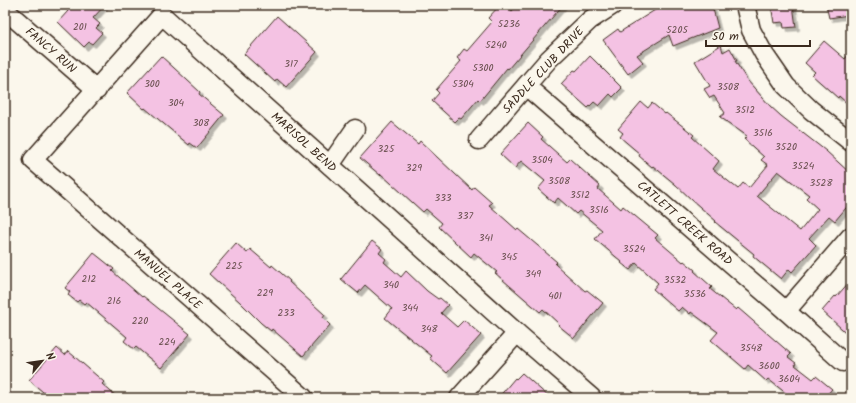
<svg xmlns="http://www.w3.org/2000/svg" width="856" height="403" viewBox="0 0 856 403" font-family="Kalam,sans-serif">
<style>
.building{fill:#f4c2e3;stroke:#3b2a1e;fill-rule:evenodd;filter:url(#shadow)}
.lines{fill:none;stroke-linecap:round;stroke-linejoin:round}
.minor-casing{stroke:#3b2a1e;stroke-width:21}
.minor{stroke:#fbf7ec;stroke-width:18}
.labels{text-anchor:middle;stroke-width:4;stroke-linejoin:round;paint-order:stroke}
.number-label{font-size:10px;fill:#69504f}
.street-label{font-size:12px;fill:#3b2a1e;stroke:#fbf7ec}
</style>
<defs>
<filter id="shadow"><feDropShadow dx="3.5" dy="3.5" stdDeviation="0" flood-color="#0004"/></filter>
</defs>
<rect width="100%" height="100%" fill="#fbf7ec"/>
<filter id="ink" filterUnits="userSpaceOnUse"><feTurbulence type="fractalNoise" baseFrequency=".025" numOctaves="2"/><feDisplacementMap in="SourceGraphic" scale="8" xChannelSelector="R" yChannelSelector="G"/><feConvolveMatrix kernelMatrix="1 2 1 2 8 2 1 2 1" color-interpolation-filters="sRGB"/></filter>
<g filter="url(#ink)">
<g class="building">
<polygon points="62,5 105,5 93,18 100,24 96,28 102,33 92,44 89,42 84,47 58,22 68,11"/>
<polygon points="500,5 505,5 512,11 518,5 563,5 508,69 507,68 480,101 478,99 461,119 459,118 455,122 432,101 439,93 436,90 461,61 457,58 464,49 467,51 492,22 488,18"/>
<polygon points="663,5 712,5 718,28 673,46 669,35 637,55 643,62 628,74 603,40 618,29 620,32"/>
<polygon points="771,5 793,5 796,27 784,28 783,22 774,23"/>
<polygon points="826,5 847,5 849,15 829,18"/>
<polygon points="277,16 317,52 286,87 277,79 275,82 244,54"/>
<polygon points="824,41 845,59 851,51 851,107 839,96 838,98 812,75 815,72 805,63"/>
<path d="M721 45 723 52 730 48 737 61H735L747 80 770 106 781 116 826 151 851 174V202L835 221 829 216 809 238 816 245 792 272 789 269 781 279 753 256 754 254 715 222 716 221 692 200 675 184 653 166 652 167 639 156 640 154 620 137 623 133 618 129 641 102 648 108 652 103 665 114 666 113 694 135 692 137 719 161 713 169 738 189 743 183 749 188 768 165 761 160 764 157 744 139 747 136 720 117 725 113 714 96 710 98 704 89 710 86 695 61ZM778 171 809 195 806 198 818 209 800 231 757 196Z"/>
<polygon points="161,56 200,92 199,94 224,115 197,148 190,143 189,145 145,108 144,109 127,93"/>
<polygon points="590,56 622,88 613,97 610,94 599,106 594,102 588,108 561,84 574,70 576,71"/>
<polygon points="392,122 418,144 420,141 472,190 474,187 492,203 489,205 517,230 518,229 557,262 555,264 585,291 587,290 603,303 574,338 558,325 559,324 543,309 540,312 495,273 497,272 474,253 471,257 439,227 442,223 426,209 423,212 381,174 380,175 360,158"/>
<polygon points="528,123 543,137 541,139 567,162 570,159 600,186 598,189 621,209 623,206 658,235 655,238 683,262 684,261 695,270 694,271 712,287 710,289 736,310 738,308 791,354 788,357 796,363 795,365 813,379 816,376 832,389 824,398 792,398 768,379 766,381 748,365 745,369 711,340 718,332 691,312 690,314 682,307 678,311 653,289 658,283 636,263 630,270 621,263 622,262 595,239 602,230 579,211 576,214 558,198 554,203 538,189 545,181 521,161 515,168 500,154"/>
<polygon points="372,241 382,249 379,253 386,259 384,262 401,277 406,271 427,291 438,299 440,298 448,305 441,313 457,327 464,320 481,335 447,373 430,358 432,356 385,318 392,309 365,285 358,293 341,279"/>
<polygon points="236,243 247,253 250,249 271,267 272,265 290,281 289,282 325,315 323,318 330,325 303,356 272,329 271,331 261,323 240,302 209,274"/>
<polygon points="94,253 114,269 112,271 142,297 143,296 190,334 161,368 136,347 134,349 124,341 127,337 86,302 84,304 79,300 77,302 68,295 70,292 65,288"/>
<polygon points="851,280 851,337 822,311 835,296 836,297"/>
<polygon points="57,348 65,355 68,351 104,382 102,384 118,398 50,398 29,380"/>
<polygon points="522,373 550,398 498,398 515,378 516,379"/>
</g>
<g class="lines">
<defs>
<g id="minor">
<polyline points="745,5 751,30 764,54 786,86 811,110 851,142"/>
<polyline points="5,10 97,90"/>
<polyline points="526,86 786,311 843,362"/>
<polyline points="479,140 549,59 590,20 613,5"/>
<polyline points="330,165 355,129"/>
<polyline points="786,311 851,236"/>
<polyline points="304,398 33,160 162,15 517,333 592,398"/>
<polyline points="459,398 517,333"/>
</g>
</defs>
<use href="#minor" class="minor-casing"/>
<use href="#minor" class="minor"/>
</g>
</g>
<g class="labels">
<g class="number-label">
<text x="509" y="27">5236</text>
<text x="80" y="30">201</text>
<text x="677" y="33">5205</text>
<text x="496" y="48">5240</text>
<text x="291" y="67">317</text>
<text x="483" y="71">5300</text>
<text x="152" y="87">300</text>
<text x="463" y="87">5304</text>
<text x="728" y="90">3508</text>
<text x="176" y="106">304</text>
<text x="745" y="113">3512</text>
<text x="201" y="126">308</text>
<text x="763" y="136">3516</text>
<text x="786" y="150">3520</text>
<text x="386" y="152">325</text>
<text x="542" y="163">3504</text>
<text x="803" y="169">3524</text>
<text x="414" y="171">329</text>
<text x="559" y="184">3508</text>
<text x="821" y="186">3528</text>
<text x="580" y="198">3512</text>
<text x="443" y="201">333</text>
<text x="599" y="213">3516</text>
<text x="465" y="219">337</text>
<text x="486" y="241">341</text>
<text x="634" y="252">3524</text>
<text x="509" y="260">345</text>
<text x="234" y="269">225</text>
<text x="533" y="277">349</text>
<text x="89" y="282">212</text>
<text x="675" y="283">3532</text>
<text x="391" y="288">340</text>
<text x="265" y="296">229</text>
<text x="695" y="297">3536</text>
<text x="555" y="299">401</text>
<text x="114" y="304">216</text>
<text x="410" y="311">344</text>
<text x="286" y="316">233</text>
<text x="140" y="324">220</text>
<text x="429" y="332">348</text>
<text x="167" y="345">224</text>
<text x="751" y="351">3548</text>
<text x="769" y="369">3600</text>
<text x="789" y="382">3604</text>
</g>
<g class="street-label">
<text transform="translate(51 50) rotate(41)" y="4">FANCY RUN</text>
<text transform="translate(543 70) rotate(-47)" y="4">SADDLE CLUB DRIVE</text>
<text transform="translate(304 142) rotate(42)" y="4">MARISOL BEND</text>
<text transform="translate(685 223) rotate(41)" y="4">CATLETT CREEK ROAD</text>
<text transform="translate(168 279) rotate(41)" y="4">MANUEL PLACE</text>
</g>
</g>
<rect width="856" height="403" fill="none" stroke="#fbf7ec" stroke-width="20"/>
<rect x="10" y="10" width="836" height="383" fill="none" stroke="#3b2a1e" stroke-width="1.5" filter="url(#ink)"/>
<g transform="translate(42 361) rotate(61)" stroke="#fbf7ec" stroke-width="3" paint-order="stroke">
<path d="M0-3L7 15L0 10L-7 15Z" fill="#3b2a1e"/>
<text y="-6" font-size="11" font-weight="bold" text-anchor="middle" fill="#3b2a1e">N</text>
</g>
<path d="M706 40v6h104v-6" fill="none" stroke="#3b2a1e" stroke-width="2"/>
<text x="712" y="40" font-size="12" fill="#3b2a1e" stroke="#fbf7ec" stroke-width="3" paint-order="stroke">50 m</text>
</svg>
